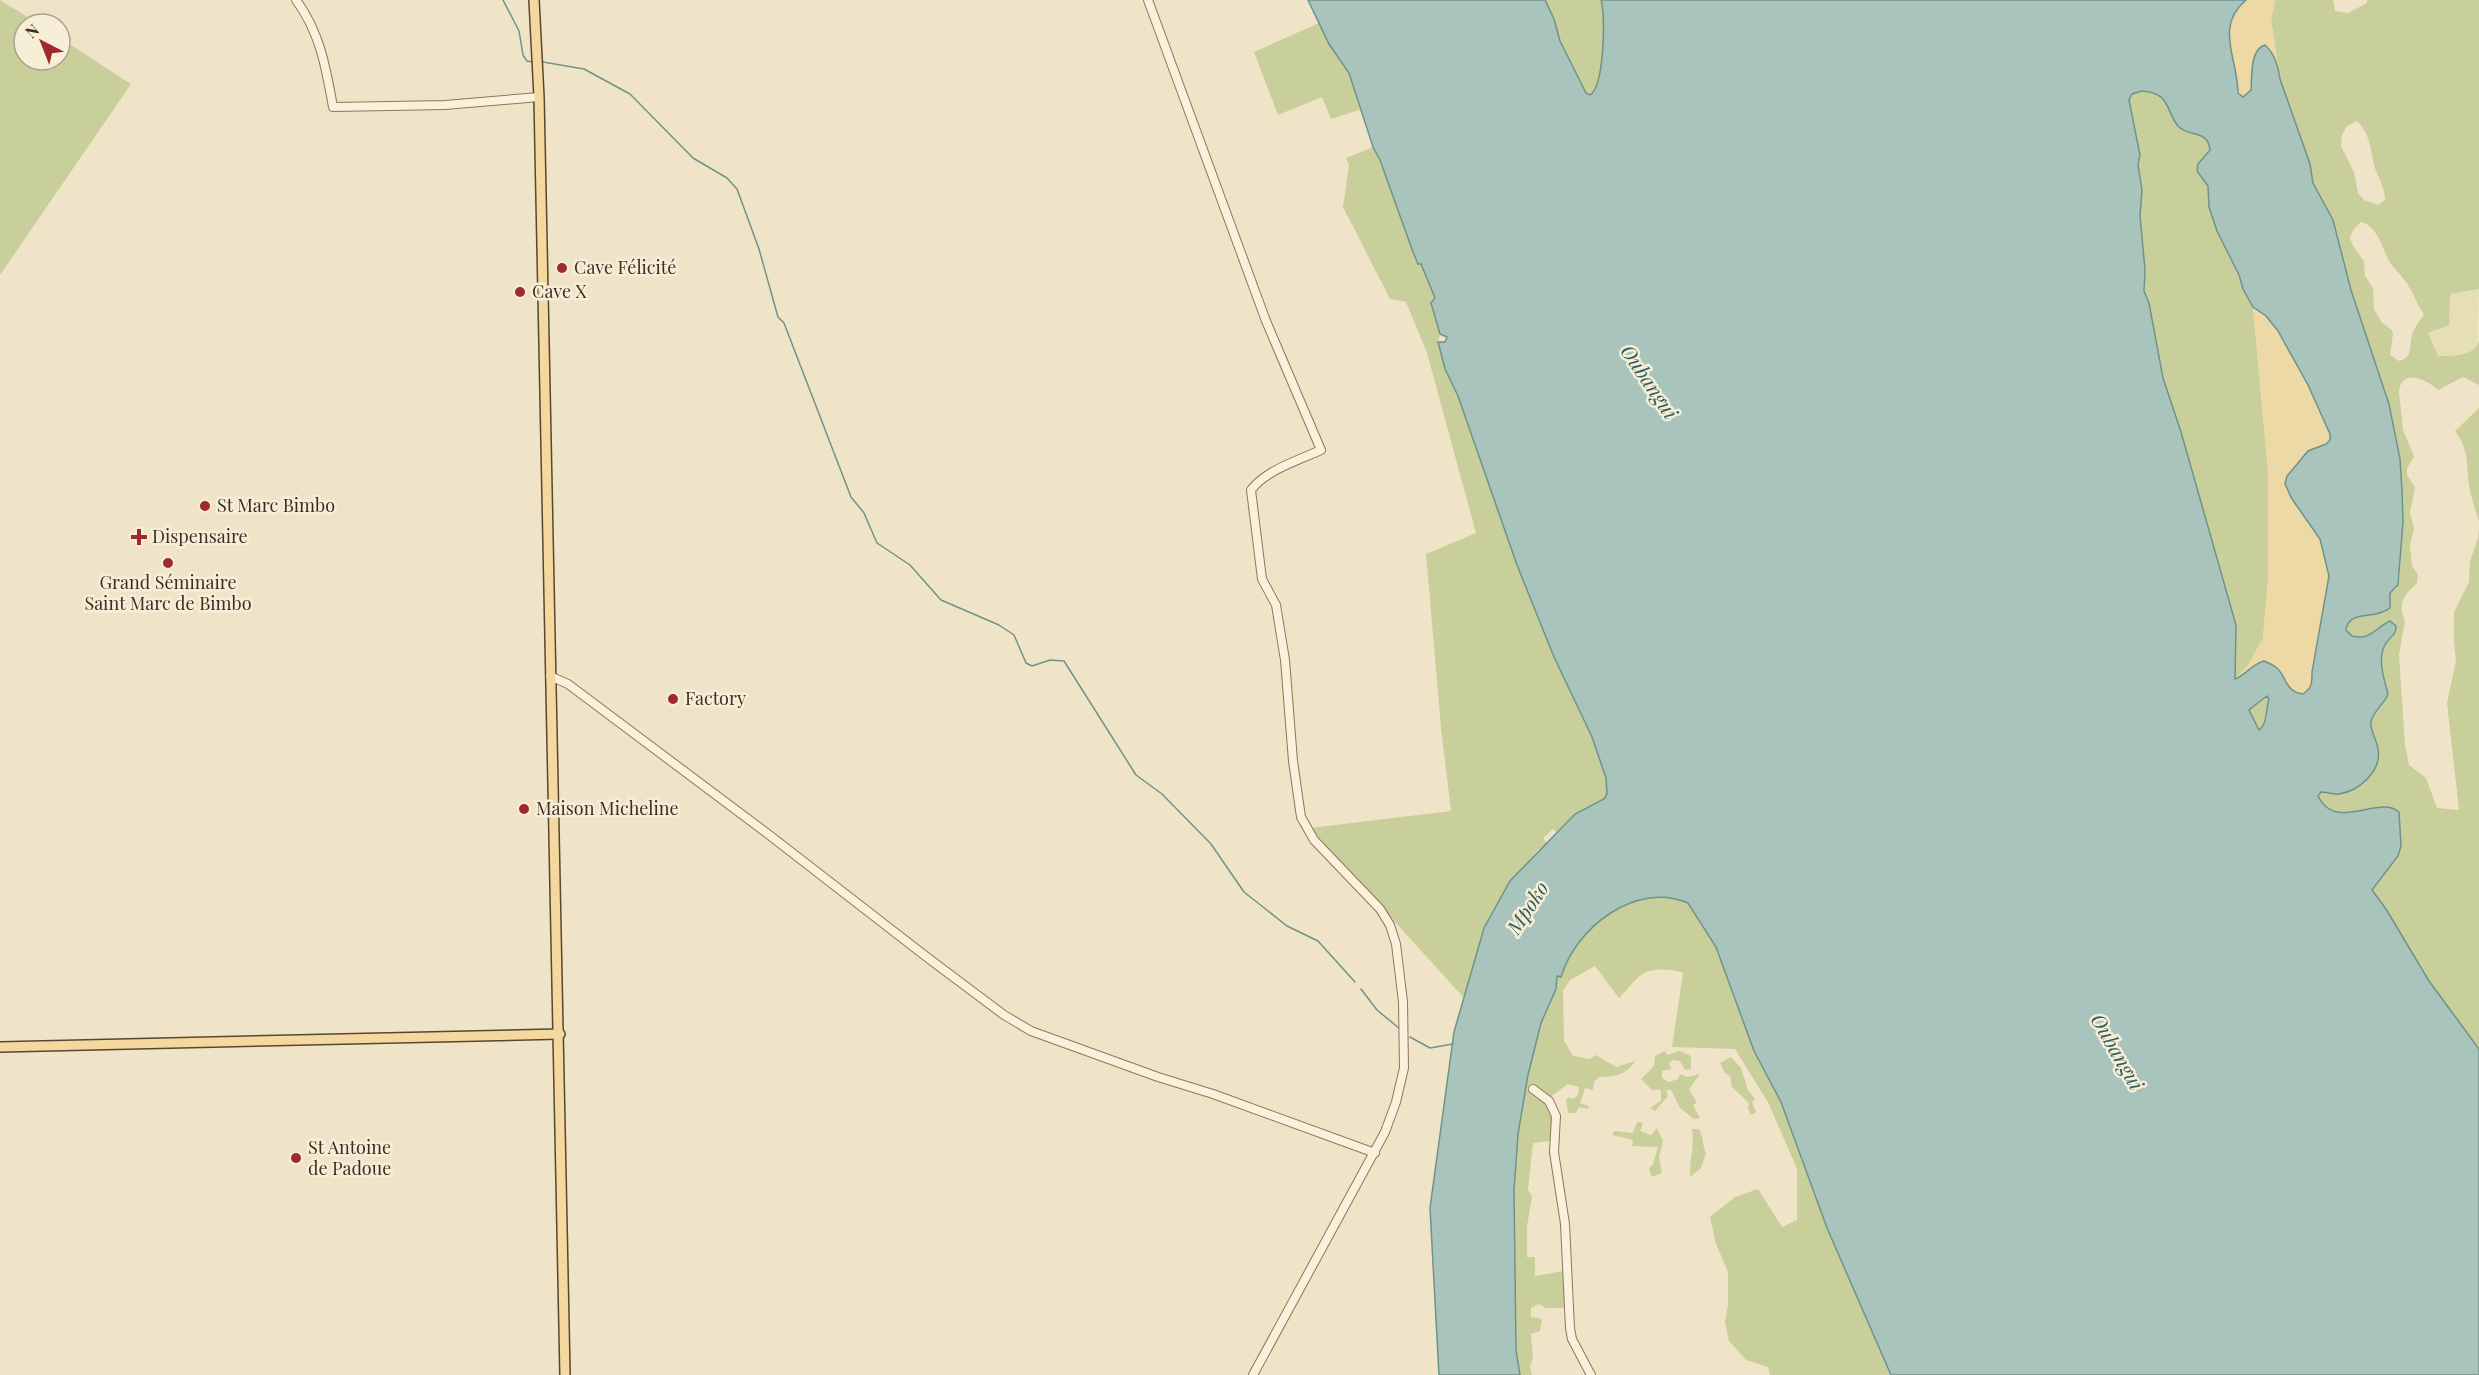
<svg xmlns="http://www.w3.org/2000/svg" width="2479" height="1375" viewBox="0 0 2479 1375" font-family="'Playfair Display',serif">
<style>
.farmland{fill:#e6deb5}
.green{fill:#c9cf9b;fill-rule:evenodd}
.sand{fill:#ecd9a5}
.water{fill:#a9c4bc;stroke:#6f938a;stroke-width:1.5;fill-rule:evenodd}
.lines{fill:none;stroke-linecap:round;stroke-linejoin:round}
.stream{stroke:#6f938a;stroke-width:1.5}
.minor-casing{stroke:#8d765c;stroke-width:10}
.major-casing{stroke:#5b4430;stroke-width:12}
.minor{stroke:#faf1dc;stroke-width:8}
.major{stroke:#f3d9a0;stroke-width:9}
.poi-dot{fill:#9e2a2b;stroke:#f7eed8;stroke-width:2}
.labels{text-anchor:middle;stroke-width:5;stroke-linejoin:round;paint-order:stroke}
.poi-label{font-size:18px;fill:#3d2e20;stroke:#f7eed8;text-anchor:start}
.water-label{font-size:20px;font-style:italic;fill:#2f5d5a;stroke:#f7eed8}
</style>
<rect width="100%" height="100%" fill="#f0e4c8"/>
<polygon class="farmland" points="2479,289 2477,346 2471,351 2456,356 2437,356 2428,333 2449,325 2450,294"/>
<g class="green">
<polygon points="0,0 39,24 24,24 24,60 60,60 60,38 131,84 0,275"/>
<path d="M1545 0H1601C1606 19 1605 81 1591 95L1586 93 1560 41 1554 19Z"/>
<path d="M2275 0H2333L2335 11 2348 13 2367 3V0H2479V289L2450 294 2449 325 2428 333 2438 356C2451 356 2474 357 2479 341V385L2463 377 2438 390C2428 380 2402 367 2399 391L2403 430 2414 456 2407 469V475L2415 487 2410 513 2414 528 2410 545 2412 565 2418 575 2417 583 2406 594 2402 603V612L2405 621 2399 655 2405 745 2409 765 2426 778 2437 808 2459 810 2447 703 2456 661 2454 642V612L2469 582 2470 561 2478 538 2479 527V1049L2429 981 2386 909 2372 890 2398 856 2400 835 2399 812C2374 799 2334 829 2318 796L2321 792 2329 794 2376 740C2364 713 2381 716 2388 694 2383 676 2376 651 2393 637L2384 624C2373 634 2364 641 2349 635L2347 626C2353 615 2365 615 2376 615L2391 592 2397 588 2400 576 2402 490 2397 443 2385 389 2351 290 2333 220 2313 183 2310 164 2280 79 2271 20ZM2357 121C2372 136 2370 153 2376 171 2380 181 2385 189 2385 200L2378 205 2364 200 2358 193 2354 172 2341 146 2342 135 2347 126ZM2361 222C2377 225 2383 250 2390 263 2396 271 2403 277 2408 285 2414 294 2417 305 2424 314 2420 320 2416 326 2413 332 2408 344 2415 357 2399 361L2390 355 2393 334 2392 330 2382 323 2374 309 2373 288 2365 276 2364 261 2353 246 2350 238 2353 230Z"/>
<polygon points="1319,23 1329,44 1349,73 1360,110 1331,119 1322,97 1278,115 1254,52"/>
<path d="M2142 91C2172 93 2165 115 2182 129 2193 139 2207 129 2210 150L2198 164 2197 171 2208 186 2209 207 2217 231 2253 307 2268 471V580L2263 638 2249 664 2235 679 2236 625 2181 432 2163 378 2149 303 2144 291 2145 270 2140 216 2142 190 2138 165 2140 155 2129 100 2132 94Z"/>
<polygon points="1373,147 1380,160 1413,252 1418,264 1421,264 1435,299 1431,303 1440,334 1438,342 1445,369 1458,396 1517,565 1554,657 1592,737 1606,778 1607,795 1604,799 1575,814 1556,832 1553,829 1543,838 1547,843 1540,851 1538,849 1484,928 1464,998 1310,828 1451,811 1441,728 1426,554 1476,533 1427,353 1406,302 1390,299 1343,207 1349,165 1346,158"/>
<path d="M2479 408V522C2476 511 2472 501 2470 490 2465 465 2471 453 2455 431Z"/>
<polygon points="2267,696 2269,699 2262,728 2258,730 2249,710"/>
<path d="M1667 897 1688 903 1716 947 1754 1051 1781 1102 1827 1228 1891 1375H1770L1768 1367 1746 1360 1729 1341 1725 1322 1728 1305V1272L1716 1244 1710 1217 1735 1197 1758 1189 1782 1227 1797 1220V1169L1769 1104 1735 1049 1672 1047 1683 973C1673 969 1655 968 1644 973 1636 977 1626 992 1619 998L1595 966 1570 980 1563 991 1564 1040 1573 1056 1590 1059 1596 1055 1616 1067 1635 1061C1625 1076 1615 1076 1599 1077L1594 1082 1593 1090 1585 1088 1580 1103 1589 1106 1588 1109 1579 1107 1576 1113H1568L1566 1100 1569 1097 1573 1099 1578 1095 1579 1087 1568 1084 1545 1101 1552 1116 1551 1141 1533 1143 1528 1189 1532 1197 1527 1226V1257H1535V1276L1563 1271 1565 1308H1546L1539 1304 1531 1308V1317L1542 1319 1540 1331 1531 1334 1533 1358 1530 1367 1532 1375H1520L1516 1350 1514 1190 1518 1134 1528 1075 1541 1023 1556 989 1557 976H1561C1571 944 1601 911 1634 901 1644 898 1656 898 1667 897Z"/>
<polygon points="1665,1051 1667,1055 1680,1051 1691,1056 1691,1069 1685,1070 1680,1061 1673,1060 1669,1063 1671,1069 1662,1071 1662,1078 1669,1082 1678,1079 1680,1074 1687,1077 1700,1074 1689,1089 1697,1103 1693,1105 1700,1118 1694,1119 1680,1108 1671,1090 1666,1090 1668,1096 1655,1111 1650,1108 1661,1101 1661,1090 1652,1090 1641,1079 1654,1066 1655,1056"/>
<polygon points="1731,1057 1741,1068 1748,1090 1755,1099 1752,1102 1756,1112 1751,1115 1748,1108 1749,1103 1732,1087 1730,1076 1725,1073 1720,1063"/>
<polygon points="1637,1122 1643,1123 1640,1131 1651,1135 1657,1128 1663,1141 1659,1157 1662,1173 1652,1177 1649,1169 1653,1164 1658,1147 1632,1146 1633,1140 1612,1135 1614,1131 1633,1133"/>
<path d="M1692 1129H1699C1704 1137 1702 1145 1706 1153L1701 1168 1690 1177C1689 1159 1695 1148 1692 1129Z"/>
</g>
<g class="sand">
<path d="M2246 0H2275L2271 20 2278 66 2268 46 2258 49 2253 62 2251 90 2243 97 2238 92C2238 59 2214 27 2246 0Z"/>
<path d="M2253 307C2282 321 2318 403 2330 434V440L2326 444 2308 451 2287 476 2292 499 2320 539 2329 576 2312 672C2312 683 2312 688 2302 694 2289 693 2284 681 2279 670L2251 667 2245 674 2235 679 2249 664 2263 638 2268 580V471Z"/>
</g>
<path class="water" d="M1308 0H1545L1554 19 1560 41 1586 93 1590 95C1604 87 1606 16 1601 0H2246C2214 27 2238 59 2238 93L2243 97 2251 90C2252 76 2250 49 2265 45 2275 54 2278 66 2280 79L2310 164 2313 183 2333 220 2351 290 2389 404 2400 459 2402 490 2403 522 2398 585 2390 593V608C2376 620 2349 609 2346 630L2352 636C2370 641 2375 628 2390 621L2396 626C2396 635 2392 635 2387 642 2376 656 2384 679 2388 694 2384 705 2373 711 2371 722 2370 731 2377 740 2378 749 2382 771 2359 791 2339 794 2333 795 2327 792 2321 792L2318 796C2336 833 2379 794 2399 812L2401 846 2398 856 2372 890 2386 909 2429 981 2479 1049V1375H1891L1827 1228 1781 1102 1754 1051 1716 947 1688 903C1636 881 1576 927 1561 977L1557 976 1556 989 1541 1023 1528 1075 1518 1134 1514 1190 1516 1350 1520 1375H1439L1430 1208 1454 1032 1484 928 1510 881 1575 814 1604 799 1607 794 1606 778 1592 737 1554 657 1517 565 1458 396 1445 369 1438 342H1445L1447 337 1440 334 1431 303 1435 298 1421 264H1418L1413 252 1380 160 1373 147 1349 73 1329 44ZM2142 91C2171 93 2165 110 2178 126 2189 138 2208 129 2210 150L2198 164 2197 171 2208 186 2209 207 2217 231 2239 275 2243 289 2253 307 2266 316 2278 331 2308 385 2330 434V440L2326 444 2308 451 2287 476 2285 484 2292 499 2320 539 2329 576 2312 672C2312 683 2312 688 2303 694 2286 692 2287 679 2278 669 2274 665 2269 663 2264 661 2252 664 2246 675 2235 679L2236 625 2181 432 2163 378 2149 303 2144 291 2145 270 2140 216 2142 190 2138 165 2140 155 2129 100 2132 94ZM2267 696 2269 699C2266 708 2267 725 2259 730L2249 710Z"/>
<g class="lines">
<g class="stream">
<polyline points="503,0 519,31 523,55 527,61 533,62"/>
<polyline points="543,62 584,69 630,94 693,158 727,178 737,189 759,249 778,317 784,323 851,497 864,513 877,543 910,565 941,600 999,625 1014,635 1026,663 1032,666 1050,660 1064,661 1136,775 1162,794 1211,844 1244,892 1287,926 1318,941 1355,982"/>
<polyline points="1361,989 1377,1010 1400,1029"/>
<polyline points="1410,1037 1430,1048 1453,1044"/>
</g>
<defs>
<g id="minor">
<path d="M296 0C320 32 326 68 333 107L445 105 539 97"/>
<path d="M1148 0 1266 321 1321 450C1299 460 1266 470 1251 490L1262 579 1276 605 1285 660 1293 761 1301 817 1314 840 1380 909 1390 925 1396 944 1403 1002 1404 1068 1396 1102 1385 1132 1253 1375"/>
<polyline points="550,676 568,684 768,834 928,958 1004,1015 1031,1031 1158,1077 1213,1094 1375,1153"/>
<polyline points="1533,1089 1549,1101 1556,1116 1554,1152 1565,1224 1570,1328 1572,1339 1591,1375"/>
</g>
<g id="major">
<polyline points="534,0 539,97 565,1375"/>
<polyline points="0,1047 560,1034"/>
</g>
</defs>
<use href="#minor" class="minor-casing"/>
<use href="#major" class="major-casing"/>
<use href="#minor" class="minor"/>
<use href="#major" class="major"/>
</g>
<g class="poi-dot">
<circle cx="562" cy="268" r="6"/>
<circle cx="520" cy="292" r="6"/>
<circle cx="205" cy="506" r="6"/>
<path d="M136 528h6v6h6v6h-6v6h-6v-6h-6v-6h6z"/>
<circle cx="168" cy="563" r="6"/>
<circle cx="673" cy="699" r="6"/>
<circle cx="524" cy="809" r="6"/>
<circle cx="296" cy="1158" r="6"/>
</g>
<g class="labels">
<g class="poi-label">
<text x="574" y="274">Cave Félicité</text>
<text x="532" y="298">Cave X</text>
<text x="217" y="512">St Marc Bimbo</text>
<text x="152" y="543">Dispensaire</text>
<text x="168" y="589" text-anchor="middle">Grand Séminaire<tspan x="168" dy="21">Saint Marc de Bimbo</tspan></text>
<text x="685" y="705">Factory</text>
<text x="536" y="815">Maison Micheline</text>
<text x="308" y="1154">St Antoine<tspan x="308" dy="21">de Padoue</tspan></text>
</g>
<g class="water-label">
<text transform="translate(1649 382) rotate(56)" y="7">Oubangui</text>
<text transform="translate(1528 908) rotate(-57)" y="7">Mpoko</text>
<text transform="translate(2117 1052) rotate(60)" y="7">Oubangui</text>
</g>
</g>
<g transform="translate(42 42) rotate(318)"><circle r="28" fill="#f7eed8" stroke="#ada18e" stroke-width="1.5"/>
<path d="M0-4.5L10 22L0 15L-10 22Z" fill="#9e2a2b"/>
<text y="-9" font-size="16" font-weight="bold" text-anchor="middle" fill="#3d2e20">N</text>
</g>
</svg>
